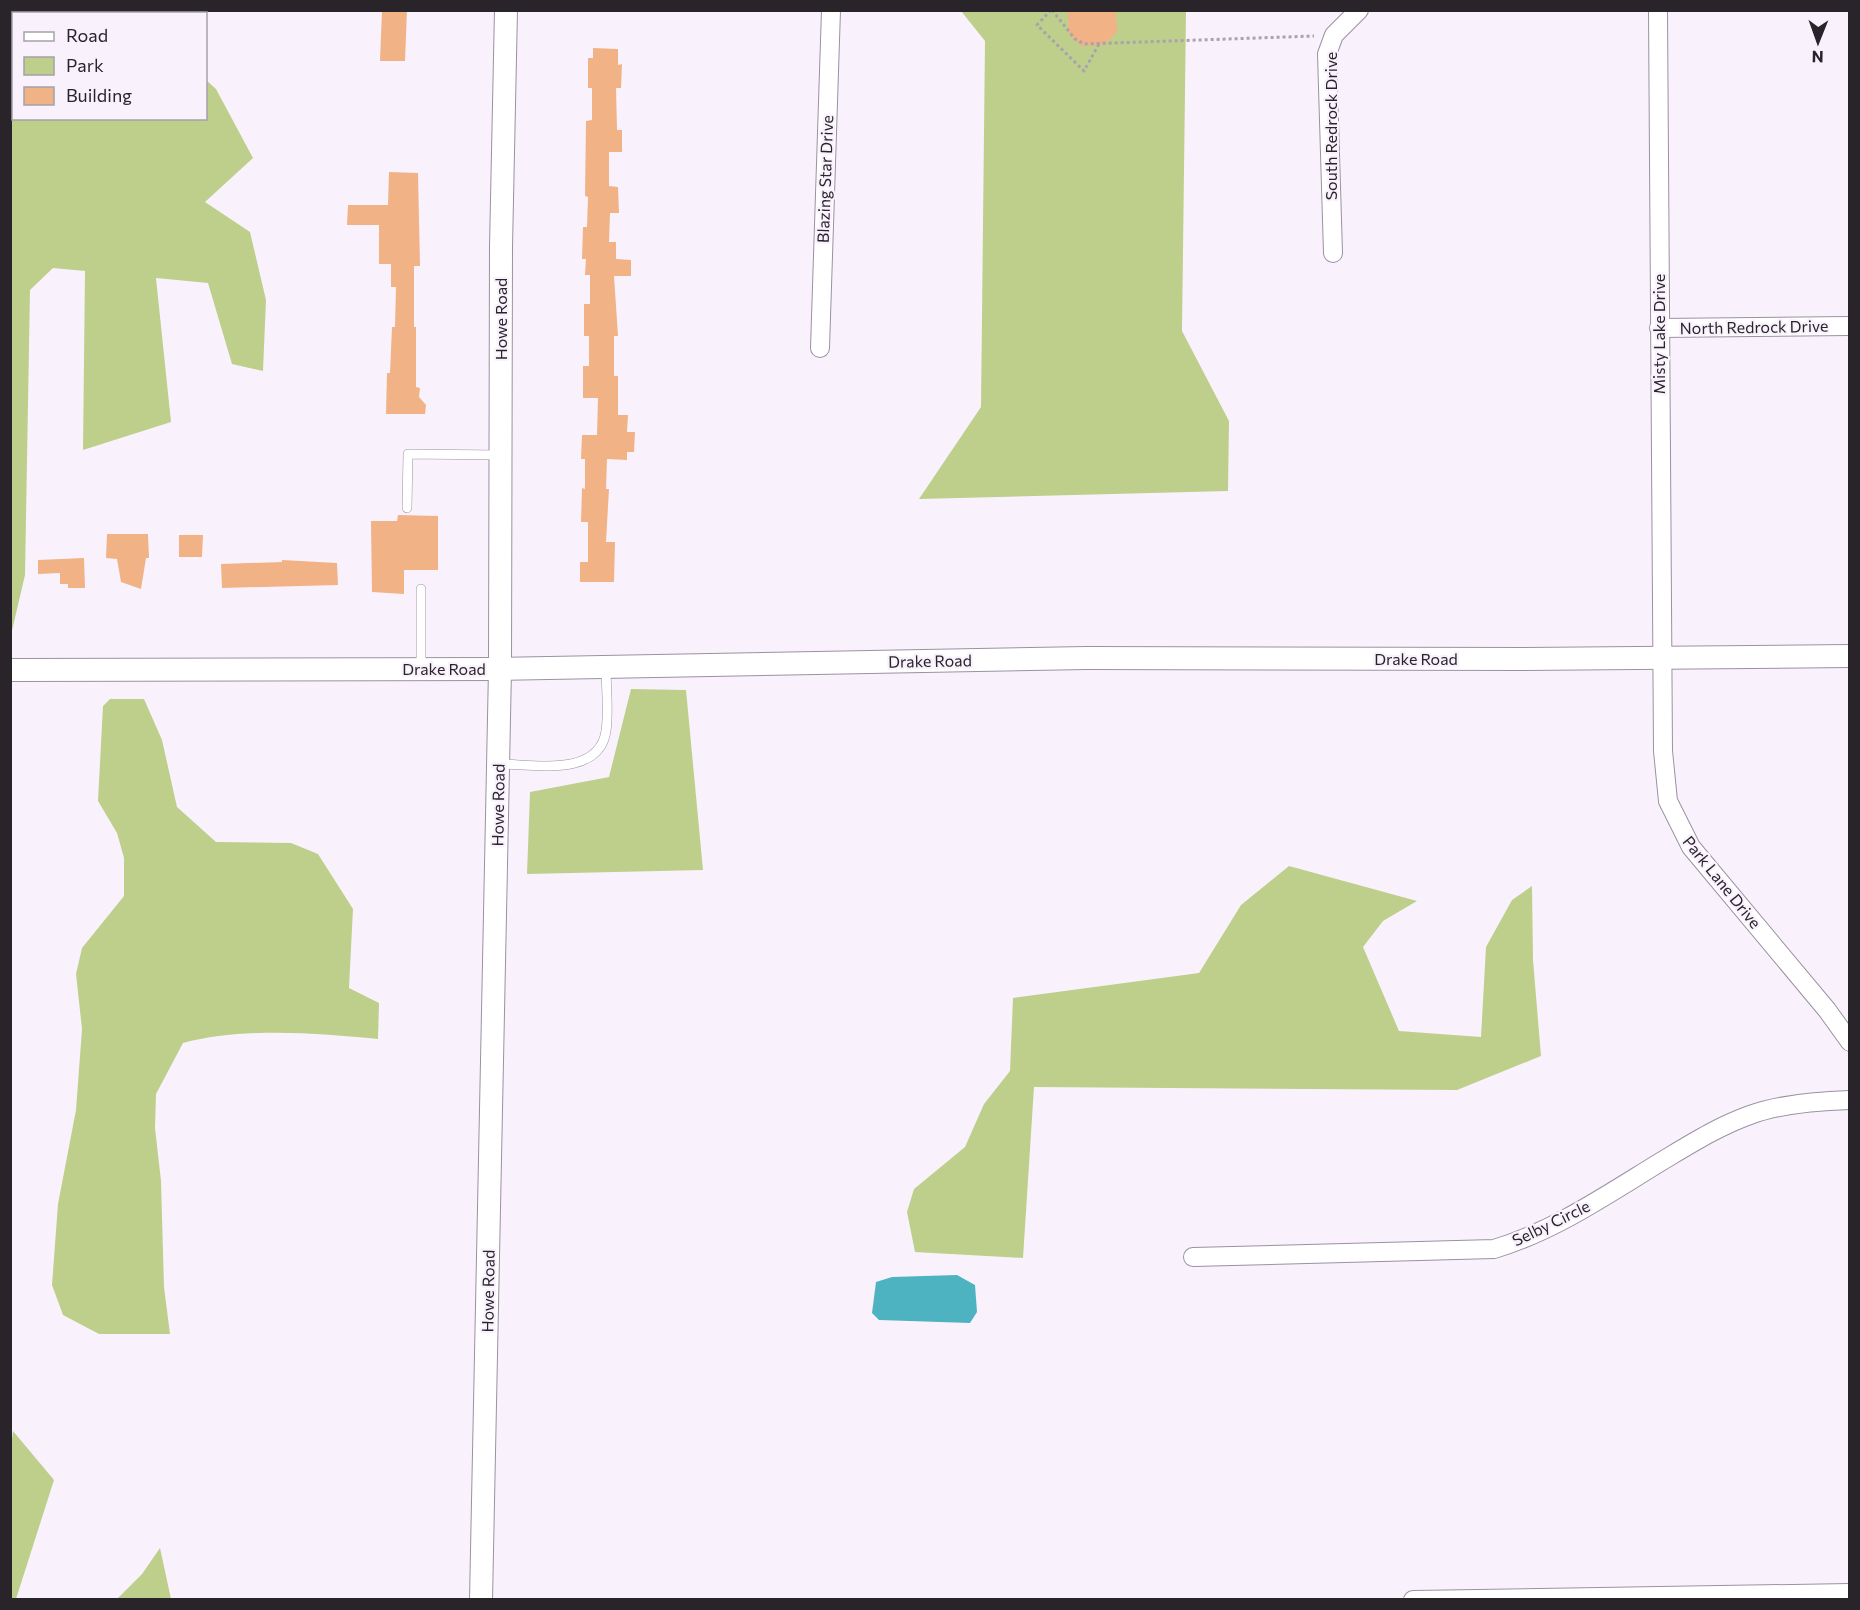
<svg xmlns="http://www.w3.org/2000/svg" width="1860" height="1610" viewBox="0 0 1860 1610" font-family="Commissioner,sans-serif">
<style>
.green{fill:#becf8b}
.water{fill:#4eb3c1}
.building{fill:#f1b285}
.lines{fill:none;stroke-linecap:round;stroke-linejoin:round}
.service-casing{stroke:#9b91a1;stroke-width:10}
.minor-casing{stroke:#9b91a1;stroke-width:20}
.tertiary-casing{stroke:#9b91a1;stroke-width:24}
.path{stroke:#a8a3ac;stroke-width:3;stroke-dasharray:3 3;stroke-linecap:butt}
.service{stroke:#fff;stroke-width:9}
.minor{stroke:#fff;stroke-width:18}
.tertiary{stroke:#fff;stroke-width:22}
.labels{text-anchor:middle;stroke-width:4.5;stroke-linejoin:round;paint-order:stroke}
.street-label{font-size:16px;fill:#28242a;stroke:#f9f2fd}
</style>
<rect width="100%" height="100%" fill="#f9f2fd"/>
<g class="green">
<polygon points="11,10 123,10 127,13 14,14 14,118 206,118 206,80 216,89 253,158 205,202 250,232 266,300 263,371 232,364 208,283 156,278 171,422 83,450 85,271 53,268 30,290 25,575 11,635"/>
<polygon points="961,11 1186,11 1182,331 1229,421 1228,491 919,499 981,407 985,41"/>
<polygon points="631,689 686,690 703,870 527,874 530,792 609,777"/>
<path d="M110 699H144L162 740 177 807 216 842 291 843 318 854 353 909 349 988 379 1003 378 1039C317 1033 243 1027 183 1043L156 1094 155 1128 161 1181 164 1287 170 1334H99L63 1315 52 1285 58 1204 76 1110 82 1029 76 974 82 948 124 896V858L117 833 98 801 103 706Z"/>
<polygon points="1289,866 1417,901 1383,921 1363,947 1399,1031 1481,1037 1486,947 1512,900 1532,886 1533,960 1541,1056 1457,1090 1034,1087 1023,1258 915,1252 907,1212 914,1189 965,1147 984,1104 1010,1071 1013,998 1199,973 1241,905"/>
<polygon points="13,1431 54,1480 16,1599 11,1600 10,1454"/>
<polygon points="160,1548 171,1599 117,1599 142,1574"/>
</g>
<polygon class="water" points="957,1275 975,1285 977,1312 970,1323 879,1320 872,1313 876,1282 892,1277"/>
<g class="building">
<polygon points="382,10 407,10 405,61 380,61"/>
<polygon points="1068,10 1116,10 1117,32 1104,45 1081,46 1068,33"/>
<polygon points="593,48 618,49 618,65 622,64 621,88 616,88 617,130 622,130 622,152 609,152 609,186 618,187 619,213 610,213 609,242 616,242 616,259 631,260 631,276 614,276 618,336 614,336 614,376 618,376 618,415 628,415 627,432 635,432 634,452 627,452 627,460 607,459 606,489 609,489 606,542 615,542 614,582 580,582 580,562 588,562 588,522 581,522 582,488 585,489 585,459 581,459 582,435 597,435 598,398 583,398 583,366 589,366 589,336 584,336 584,304 590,304 590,275 585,275 586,259 582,259 583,227 587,227 588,197 585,196 586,121 592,120 592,88 588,88 588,58 593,58"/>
<polygon points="389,172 418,173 420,266 414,266 414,327 416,327 416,387 420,388 419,397 426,405 425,414 386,414 387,373 390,373 392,327 395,327 396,287 391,287 391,264 379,264 379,225 347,225 348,205 388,205"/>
<polygon points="398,515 438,516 438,570 404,570 404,594 372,592 371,521 397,521"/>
<polygon points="107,534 148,534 149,558 146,558 141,589 121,582 117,559 106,558"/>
<polygon points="179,535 203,535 202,557 179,557"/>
<polygon points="84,558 85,588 68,588 68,584 60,584 60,573 38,574 38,560"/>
<polygon points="282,560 337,563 338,585 222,588 221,564 282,562"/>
</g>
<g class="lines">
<defs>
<g id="service">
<polyline points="407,508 408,454 501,455"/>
<polyline points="421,669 421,589"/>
<path d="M499 764C533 764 599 778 606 731 609 711 606 687 606 667"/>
</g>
<g id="minor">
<polyline points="1658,10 1663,751 1668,801 1691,847 1827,1010 1850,1042"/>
<polyline points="1333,253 1327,54 1334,35 1359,10"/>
<polyline points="1659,328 1850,326"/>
<polyline points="820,348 831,10"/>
<path d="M1193 1257 1494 1249C1558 1230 1615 1189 1672 1155 1697 1140 1722 1125 1750 1115 1780 1104 1817 1101 1850 1100"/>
<polyline points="1413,1600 1850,1593"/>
</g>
<g id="tertiary">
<polyline points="10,670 500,669 1087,658 1524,659 1850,656"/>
<polyline points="481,1600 500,669 501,247 506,10"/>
</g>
</defs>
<use href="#service" class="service-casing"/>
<use href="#minor" class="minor-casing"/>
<use href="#tertiary" class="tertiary-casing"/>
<g class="path">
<polyline points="1051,10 1037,25 1084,71 1099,44"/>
<polyline points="1052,10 1075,39 1084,44 1314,36"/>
</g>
<use href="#service" class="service"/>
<use href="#minor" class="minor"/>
<use href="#tertiary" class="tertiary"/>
</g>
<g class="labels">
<g class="street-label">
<text transform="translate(1331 126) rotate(-90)" y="6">South Redrock Drive</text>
<text transform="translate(825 179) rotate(-88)" y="6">Blazing Star Drive</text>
<text transform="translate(501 319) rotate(-90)" y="6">Howe Road</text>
<text transform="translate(1754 327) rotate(-1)" y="6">North Redrock Drive</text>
<text transform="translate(1659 334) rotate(-90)" y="6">Misty Lake Drive</text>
<text x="1416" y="665">Drake Road</text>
<text transform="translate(930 661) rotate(-1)" y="6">Drake Road</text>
<text x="444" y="675">Drake Road</text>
<text transform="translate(498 805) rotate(-89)" y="6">Howe Road</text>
<text transform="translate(1722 882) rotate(51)" y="6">Park Lane Drive</text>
<text transform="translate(1551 1223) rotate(-26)" y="6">Selby Circle</text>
<text transform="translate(488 1291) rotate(-89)" y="6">Howe Road</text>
</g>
</g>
<rect width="1860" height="1610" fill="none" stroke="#28242a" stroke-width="24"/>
<rect x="12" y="12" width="195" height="108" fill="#f9f2fd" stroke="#a5a0a9" stroke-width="1.5"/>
<rect x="24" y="32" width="30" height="9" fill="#ffffff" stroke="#a5a0a9" stroke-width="1.5"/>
<text x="66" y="42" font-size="18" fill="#28242a">Road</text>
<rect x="24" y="57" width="30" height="18" fill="#becf8b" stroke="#a5a0a9" stroke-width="1.5"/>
<text x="66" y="72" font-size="18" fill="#28242a">Park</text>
<rect x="24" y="87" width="30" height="18" fill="#f1b285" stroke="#a5a0a9" stroke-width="1.5"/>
<text x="66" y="102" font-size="18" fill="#28242a">Building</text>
<g transform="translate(1818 42) rotate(181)" stroke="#f9f2fd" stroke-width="4.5" paint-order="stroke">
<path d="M0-4.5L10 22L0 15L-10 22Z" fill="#28242a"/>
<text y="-9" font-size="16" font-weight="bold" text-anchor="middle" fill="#28242a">N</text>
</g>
</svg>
